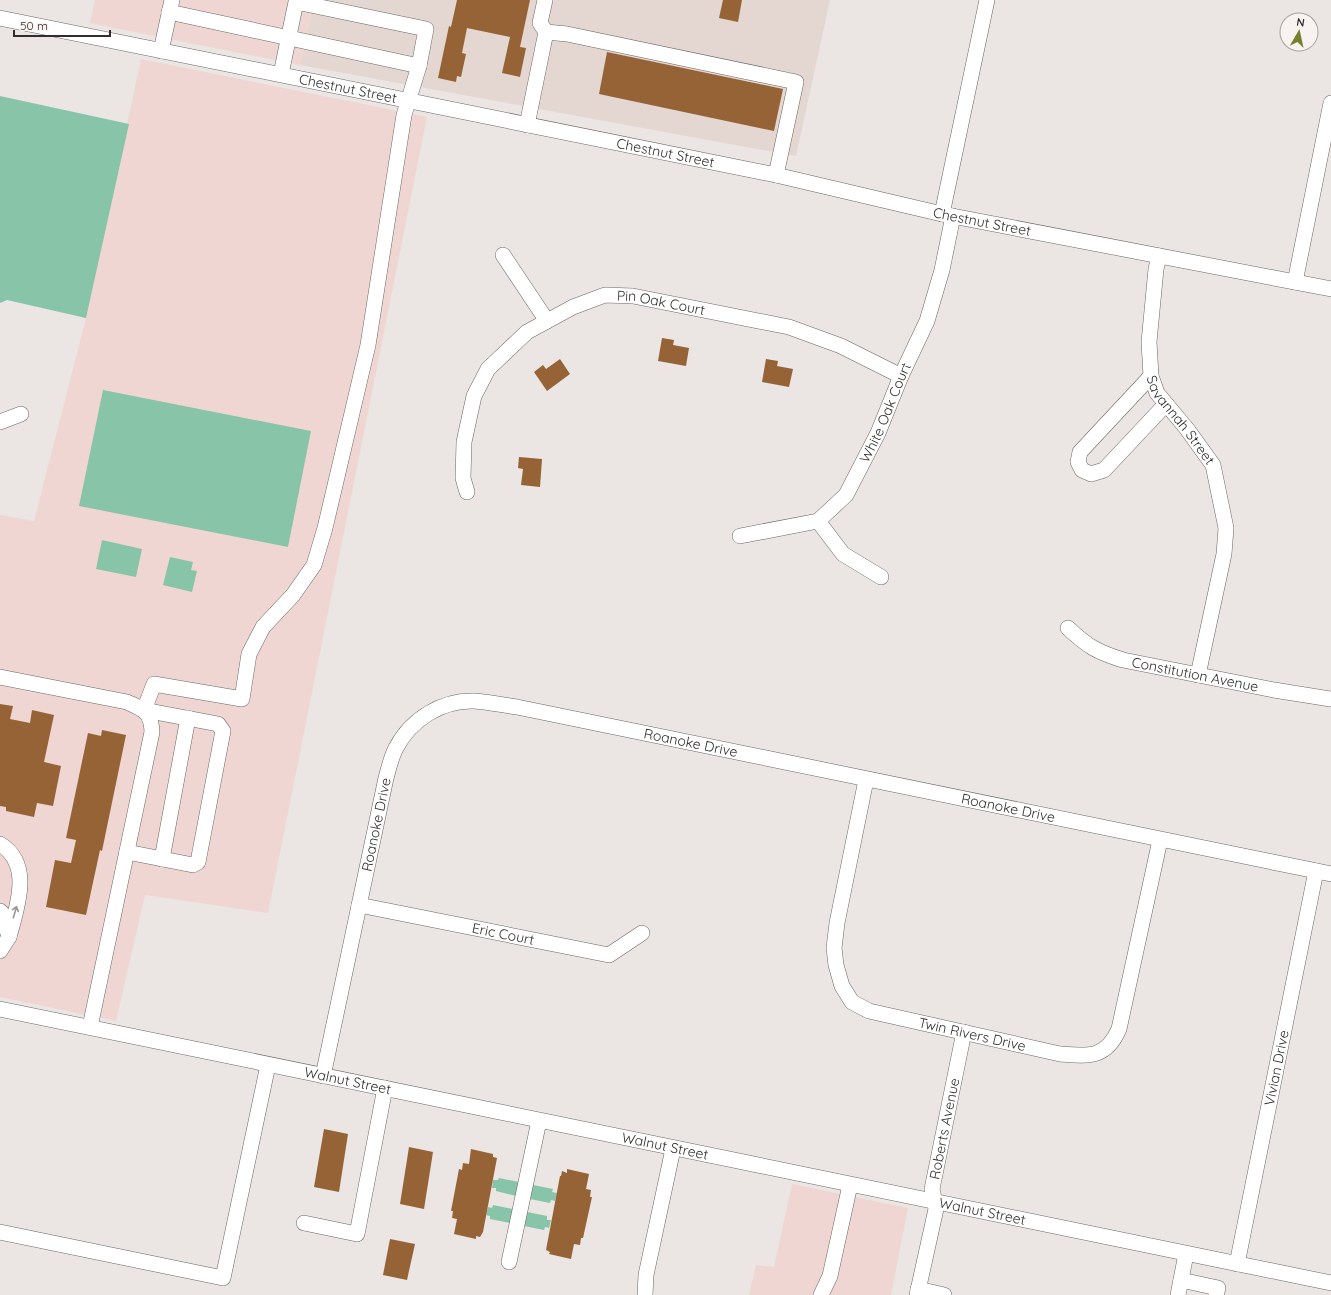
<svg xmlns="http://www.w3.org/2000/svg" width="1331" height="1295" viewBox="0 0 1331 1295" font-family="Quicksand,sans-serif">
<style>
.commercial{fill:#f0d6d2}
.built{fill:#e4d7d1}
.green{fill:#88c4a8}
.building{fill:#956335}
.lines{fill:none;stroke-linecap:round;stroke-linejoin:round}
.minor-casing{stroke:#6b6664;stroke-width:16}
.minor{stroke:#fff;stroke-width:15}
.oneway{stroke:#989696}
.labels{text-anchor:middle;stroke-width:4;stroke-linejoin:round;paint-order:stroke}
.street-label{font-size:14px;fill:#302e2d;stroke:#f8f2f0}
</style>
<rect width="100%" height="100%" fill="#ebe5e3"/>
<g class="commercial">
<polygon points="95,0 314,0 300,65 90,23"/>
<polygon points="141,59 427,117 268,913 145,895 116,1021 0,997 0,515 34,521 86,318"/>
<polygon points="792,1184 908,1208 891,1295 749,1295 756,1265 774,1267"/>
</g>
<polygon class="built" points="314,0 830,0 796,156 300,65"/>
<g class="green">
<polygon points="0,96 129,124 86,318 7,300 0,303"/>
<polygon points="103,390 311,431 288,547 79,506"/>
<polygon points="102,540 142,549 136,577 96,569"/>
<polygon points="170,557 193,562 191,570 197,571 192,592 163,585"/>
<polygon points="499,1178 519,1182 516,1196 496,1191 496,1188 492,1188 493,1180 498,1180"/>
<polygon points="533,1185 553,1189 552,1192 557,1193 555,1201 551,1200 550,1203 530,1199"/>
<polygon points="493,1205 513,1209 510,1223 490,1219 490,1216 486,1215 488,1207 492,1208"/>
<polygon points="527,1212 547,1216 547,1220 551,1220 549,1228 545,1227 544,1230 524,1226"/>
</g>
<g class="building">
<polygon points="457,0 530,0 520,47 526,48 520,77 502,73 510,37 467,28 462,53 466,54 461,77 457,76 456,82 438,78 449,26 451,27"/>
<polygon points="723,0 742,0 738,22 719,18"/>
<polygon points="607,52 783,89 774,131 599,94"/>
<polygon points="662,338 674,340 673,345 689,348 686,366 658,361"/>
<polygon points="560,359 570,374 547,391 534,372 543,365 546,369"/>
<polygon points="766,359 778,361 777,366 793,369 789,387 762,382"/>
<polygon points="519,457 542,459 540,487 521,485 523,469 518,468"/>
<polygon points="0,704 13,706 10,719 30,723 32,710 54,715 44,762 61,766 53,806 37,803 34,817 6,811 6,807 0,806"/>
<polygon points="102,730 126,735 102,851 100,850 86,915 46,907 55,860 71,863 76,840 66,838 88,733 101,736"/>
<polygon points="324,1129 348,1134 339,1192 314,1187"/>
<polygon points="409,1147 433,1152 424,1209 400,1204"/>
<polygon points="471,1149 493,1154 493,1157 497,1158 483,1232 480,1237 476,1236 476,1239 454,1234 457,1219 452,1218 453,1211 451,1211 459,1169 462,1170 463,1163 469,1164"/>
<polygon points="567,1169 589,1174 586,1189 591,1190 590,1197 592,1197 583,1238 581,1238 580,1245 574,1244 571,1259 549,1254 550,1252 546,1250 560,1176 561,1176 562,1171 567,1173"/>
<polygon points="390,1239 415,1244 407,1280 383,1275"/>
</g>
<g class="lines">
<defs>
<g id="minor">
<polyline points="169,12 419,66"/>
<path id="s1" d="M0 18 776 175 942 214 1331 289"/>
<polyline points="546,32 567,34 796,82 776,175"/>
<polyline points="161,51 172,0"/>
<polyline points="527,125 546,32 540,23 545,0"/>
<polyline points="942,214 987,0"/>
<polyline points="503,255 547,321"/>
<path id="s2" d="M1159 256 1156 269 1149 342 1151 376 1157 393 1187 429 1213 465 1226 528 1224 554 1198 675"/>
<polyline points="1295,282 1331,103"/>
<polyline points="1151,376 1080,452 1078,462 1082,470 1091,474 1104,470 1166,404"/>
<polyline points="0,422 21,414"/>
<path id="s3" d="M467 492 463 478 464 442 474 396 488 369 527 332 573 307 605 295 633 296 789 327 841 346 901 376"/>
<polyline points="818,521 843,554 881,577"/>
<path id="s4" d="M740 536 818 521 846 495 878 433 901 376 927 321 942 270 953 216"/>
<path id="s5" d="M1068 628C1087 646 1097 652 1123 660L1274 690 1331 699"/>
<path d="M0 677 127 702C144 710 151 711 152 732L90 1027"/>
<path id="s6" d="M866 780 837 923 834 948 836 965 842 986 852 1002 869 1011 1060 1054C1088 1056 1106 1059 1119 1029L1160 840"/>
<path d="M0 844C33 864 17 907 9 937L2 913 0 911"/>
<polyline points="127,852 193,865 198,862 223,731 218,724 144,710 154,684 242,699 249,654 263,627 293,595 314,565 325,528 368,345 404,115 419,66 426,29 296,2 281,74"/>
<polyline points="162,859 188,718"/>
<path id="s7" d="M359 905 609 955 642 933"/>
<polyline points="0,951 9,937"/>
<path id="s8" d="M0 1009 1331 1283"/>
<path id="s9" d="M323 1076 386 778C389 768 391 757 396 748 411 719 442 700 474 701 488 702 503 705 517 707L1331 874"/>
<polyline points="304,1223 357,1234 385,1088"/>
<polyline points="0,1232 223,1278 268,1065"/>
<polyline points="509,1262 539,1121"/>
<path id="s10" d="M1237 1264 1316 871"/>
<polyline points="1181,1280 1218,1288 1216,1295"/>
<polyline points="918,1289 944,1295"/>
<polyline points="645,1295 646,1275 673,1149"/>
<polyline points="821,1295 830,1276 850,1185"/>
<path id="s11" d="M917 1295 936 1209 932 1189 964 1032"/>
<polyline points="1178,1295 1186,1254"/>
</g>
</defs>
<use href="#minor" class="minor-casing"/>
<use href="#minor" class="minor"/>
</g>
<defs><path id="oneway-shaft" d="M-6 0H5M1.5-3L5.5 0L1.5 3" fill="none" stroke-width="1.6" stroke-linecap="round" stroke-linejoin="round"/></defs>
<use class="oneway" href="#oneway-shaft" transform="translate(15 912) rotate(-74)"/>
<g class="labels">
<g class="street-label">
<text dy="5" stroke="none"><textPath href="#s1" startOffset="355">Chestnut Street</textPath></text>
<text dy="5" stroke="none"><textPath href="#s1" startOffset="679">Chestnut Street</textPath></text>
<text dy="5" stroke="none"><textPath href="#s1" startOffset="1003">Chestnut Street</textPath></text>
<text dy="5" stroke="none"><textPath href="#s3" startOffset="325">Pin Oak Court</textPath></text>
<text dy="5" stroke="none"><textPath href="#s4" startOffset="209">White Oak Court</textPath></text>
<text dy="5" stroke="none"><textPath href="#s2" startOffset="174">Savannah Street</textPath></text>
<text dy="5" stroke="none"><textPath href="#s5" startOffset="138">Constitution Avenue</textPath></text>
<text dy="5" stroke="none"><textPath href="#s9" startOffset="653">Roanoke Drive</textPath></text>
<text dy="5" stroke="none"><textPath href="#s9" startOffset="977">Roanoke Drive</textPath></text>
<text dy="5" stroke="none"><textPath href="#s9" startOffset="257">Roanoke Drive</textPath></text>
<text dy="5" stroke="none"><textPath href="#s7" startOffset="147">Eric Court</textPath></text>
<text dy="5" stroke="none"><textPath href="#s6" startOffset="354">Twin Rivers Drive</textPath></text>
<text dy="5" stroke="none"><textPath href="#s10" startOffset="200">Vivian Drive</textPath></text>
<text dy="5" stroke="none"><textPath href="#s8" startOffset="355">Walnut Street</textPath></text>
<text dy="5" stroke="none"><textPath href="#s11" startOffset="170">Roberts Avenue</textPath></text>
<text dy="5" stroke="none"><textPath href="#s8" startOffset="679">Walnut Street</textPath></text>
<text dy="5" stroke="none"><textPath href="#s8" startOffset="1003">Walnut Street</textPath></text>
</g>
</g>
<g transform="translate(1299 32) rotate(9)"><circle r="19" fill="#f8f2f0" stroke="#a8a4a2"/>
<path d="M0-3L7 15L0 10L-7 15Z" fill="#76812e"/>
<text y="-6" font-size="11" font-weight="bold" text-anchor="middle" fill="#302e2d">N</text>
</g>
<path d="M14 30v6h96v-6" fill="none" stroke="#302e2d" stroke-width="2"/>
<text x="20" y="30" font-size="12" fill="#302e2d" stroke="#f8f2f0" stroke-width="3" paint-order="stroke">50 m</text>
</svg>
